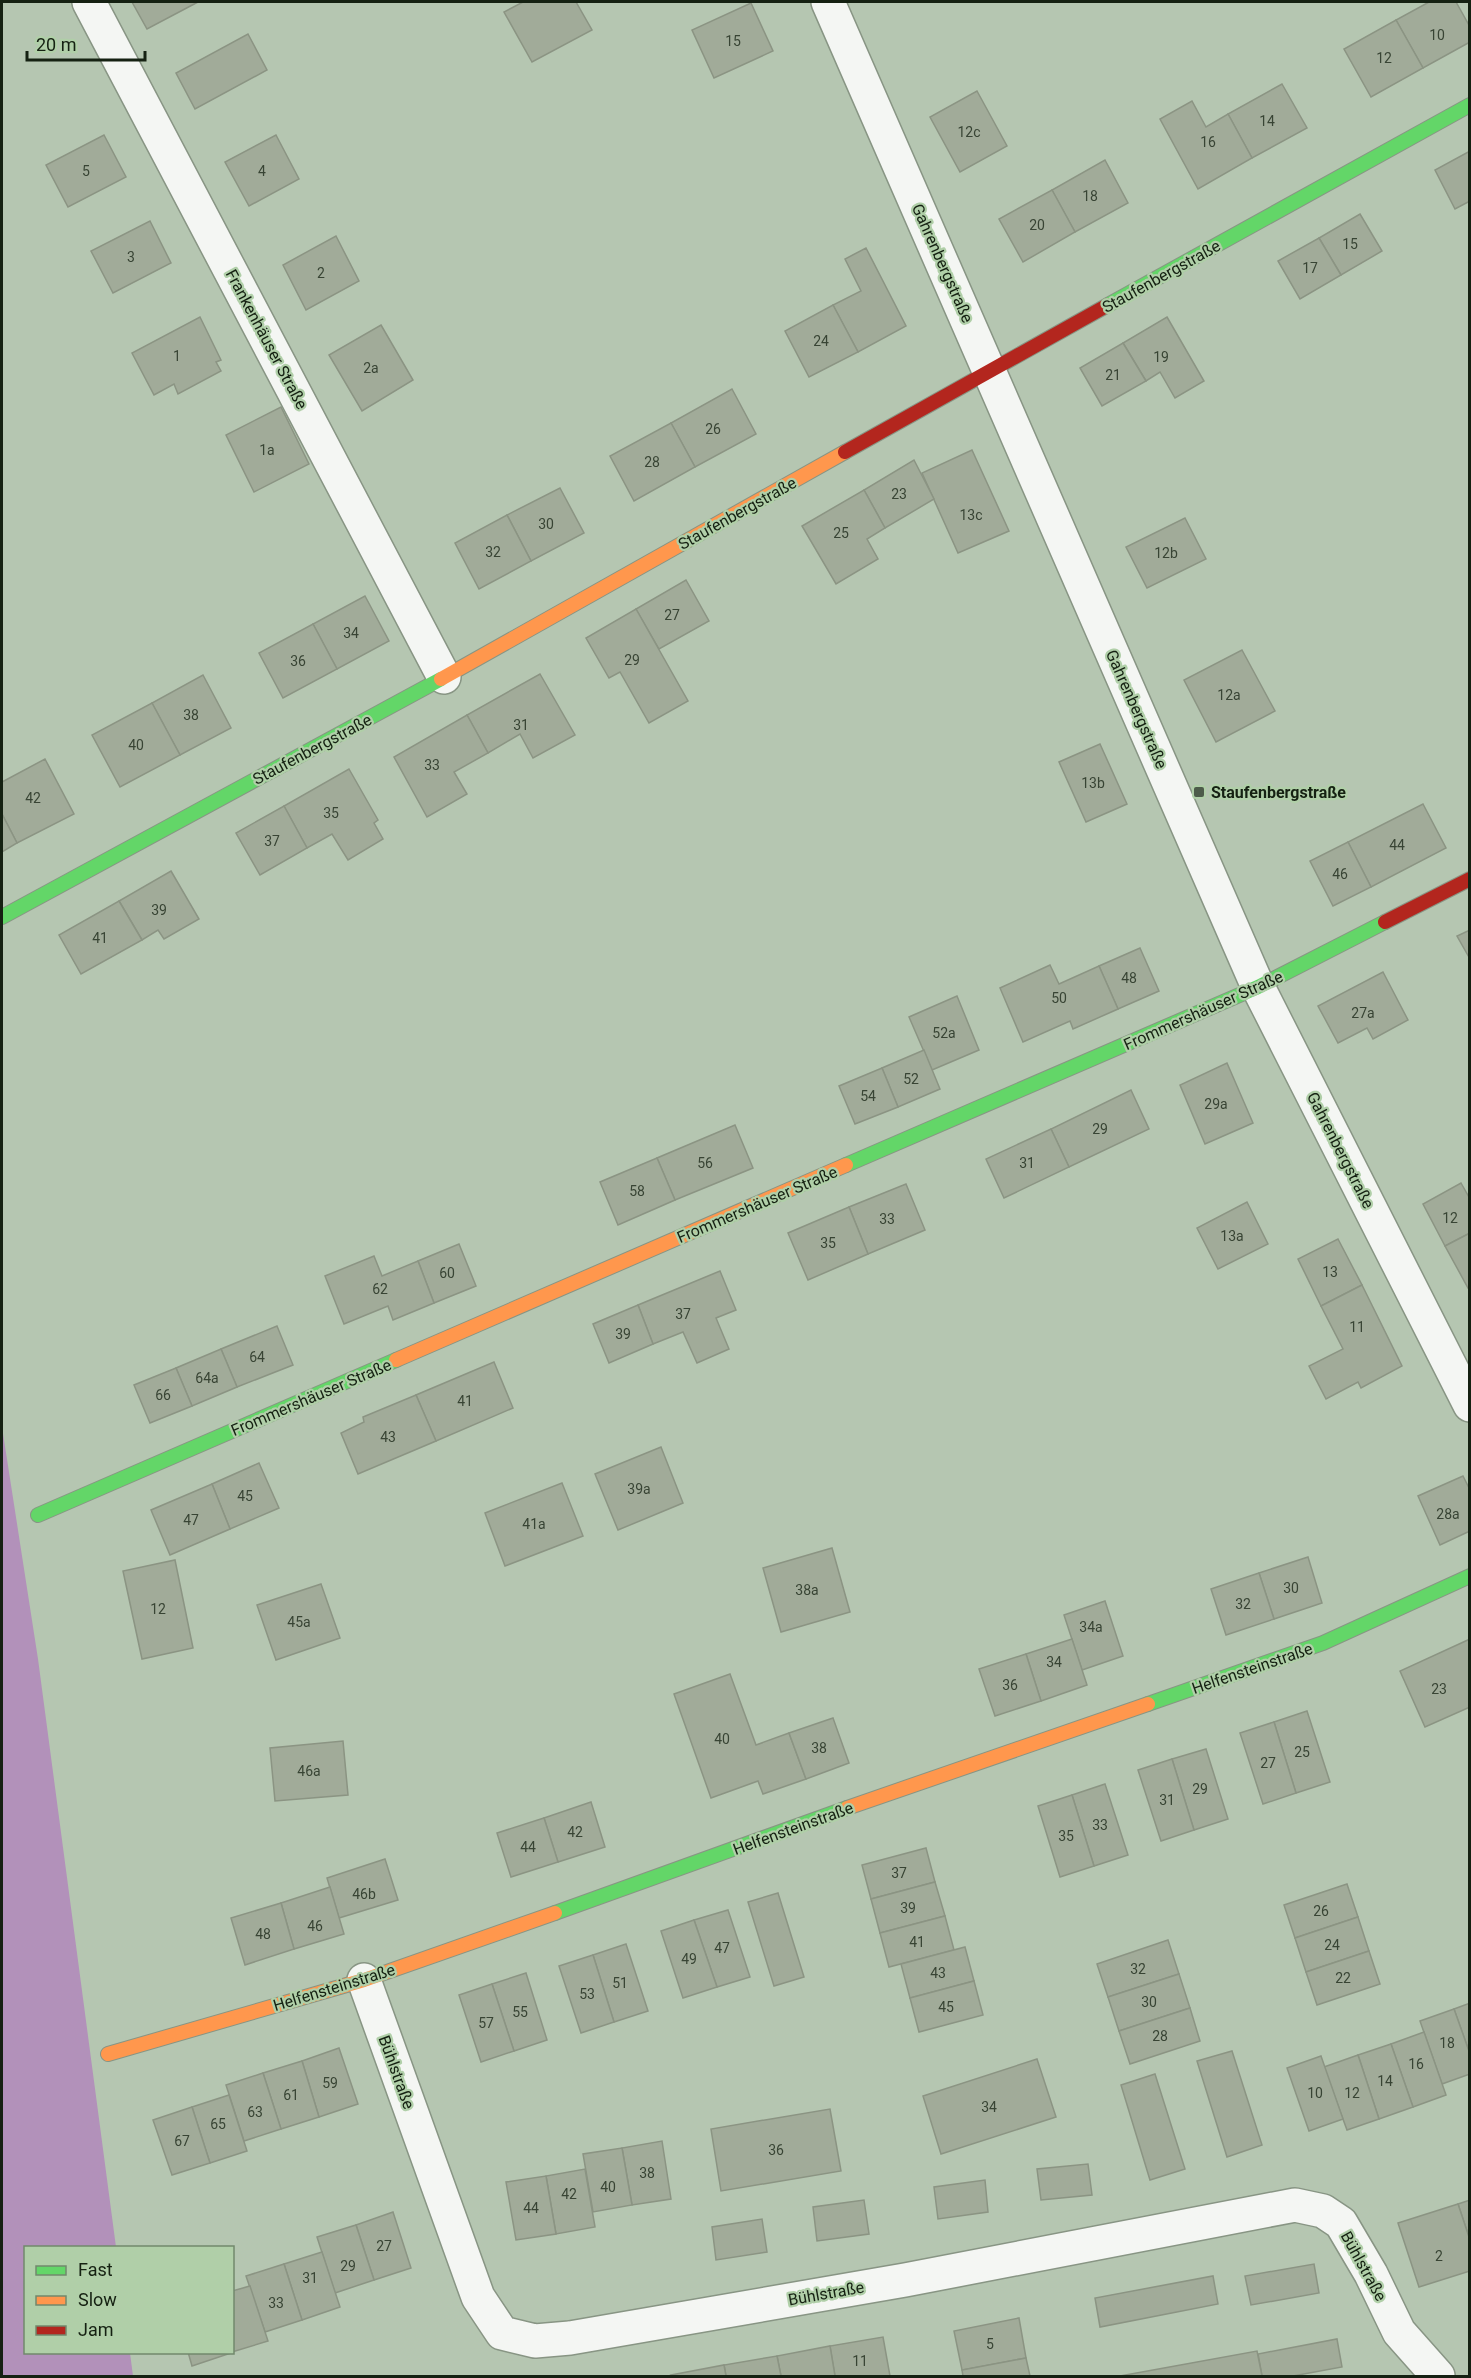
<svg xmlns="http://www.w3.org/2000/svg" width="1471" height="2378" viewBox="0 0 1471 2378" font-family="Roboto,sans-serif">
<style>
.forest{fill:#b291ba}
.building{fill:#a1ab99;stroke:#8b9483;stroke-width:1.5}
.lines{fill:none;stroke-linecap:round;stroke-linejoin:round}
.street-casing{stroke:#889584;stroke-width:36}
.fast-casing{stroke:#889584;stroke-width:16}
.slow-casing{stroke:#889584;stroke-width:16}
.jam-casing{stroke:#889584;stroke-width:16}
.street{stroke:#f4f6f3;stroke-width:33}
.fast{stroke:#63d668;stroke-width:14}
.slow{stroke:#ff974d;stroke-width:14}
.jam{stroke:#b3261e;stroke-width:14}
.poi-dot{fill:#4d5b4a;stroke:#b0cfa8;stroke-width:2}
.labels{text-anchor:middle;stroke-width:4.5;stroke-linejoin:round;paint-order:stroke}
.number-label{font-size:14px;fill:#384434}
.street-label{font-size:16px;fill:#152112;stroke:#b0cfa8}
.poi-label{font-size:16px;font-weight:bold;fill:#152112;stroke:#b0cfa8;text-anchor:start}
</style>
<rect width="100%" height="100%" fill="#b5c6b1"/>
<polygon class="forest" points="2,1427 38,1659 116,2247 26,2248 26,2352 130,2353 133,2376 2,2376"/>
<g class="building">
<polygon points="132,2 198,2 147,29"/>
<polygon points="523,2 576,2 592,30 532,62 504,12"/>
<polygon points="1429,2 1456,2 1470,27 1470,42 1423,68 1396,20"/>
<polygon points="751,3 773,51 714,78 692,30"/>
<polygon points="1396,20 1423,68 1371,97 1344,49"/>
<polygon points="248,34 267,70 195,109 176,73"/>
<polygon points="1282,84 1307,128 1252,158 1228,114"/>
<polygon points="977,91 1007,146 960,172 930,117"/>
<polygon points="1192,101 1206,127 1228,114 1252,158 1198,189 1160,119"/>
<polygon points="104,135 126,177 68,207 46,165"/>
<polygon points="276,135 299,179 249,206 225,162"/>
<polygon points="1470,151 1470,201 1455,209 1435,170"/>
<polygon points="1105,160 1128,203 1075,232 1052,190"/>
<polygon points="1052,190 1075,232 1023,262 999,219"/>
<polygon points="1360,214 1382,251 1341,275 1319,238"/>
<polygon points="150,221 171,263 113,293 91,251"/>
<polygon points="336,236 359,281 306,310 283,265"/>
<polygon points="1319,238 1341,275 1300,299 1278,261"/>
<polygon points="866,248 906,326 858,352 833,305 861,291 845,259"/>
<polygon points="833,305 858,352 809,377 785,331"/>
<polygon points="200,317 221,360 216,362 221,371 178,394 174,384 154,395 132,353"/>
<polygon points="1167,317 1204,381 1175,398 1160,372 1146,381 1123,343"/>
<polygon points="381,325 413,380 362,411 329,355"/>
<polygon points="1123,343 1146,381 1102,406 1080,368"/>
<polygon points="732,389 756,434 695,467 671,423"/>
<polygon points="281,407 309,464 254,492 226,435"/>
<polygon points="671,423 695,467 634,501 610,456"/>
<polygon points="972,450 1009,531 958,553 922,473"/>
<polygon points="914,460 934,499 885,528 864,490"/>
<polygon points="560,488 584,533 531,561 507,515"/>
<polygon points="864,490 885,528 867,539 878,559 836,584 802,526"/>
<polygon points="507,515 531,561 479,589 455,543"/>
<polygon points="1185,518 1206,559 1147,588 1126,547"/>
<polygon points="686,580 709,621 659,649 636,609"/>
<polygon points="365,596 389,641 337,669 313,624"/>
<polygon points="636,609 688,701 649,723 620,672 609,678 586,638"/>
<polygon points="313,624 337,669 283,698 259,653"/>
<polygon points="1242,650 1275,711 1216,742 1184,680"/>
<polygon points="540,674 575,735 533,758 520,734 488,753 467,715"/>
<polygon points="203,675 231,728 180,755 152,703"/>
<polygon points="152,703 180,755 120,787 92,735"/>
<polygon points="467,715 488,753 454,772 467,794 427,817 394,757"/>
<polygon points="1100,744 1127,804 1086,822 1059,762"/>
<polygon points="45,759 74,814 17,843 2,814 2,782"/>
<polygon points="349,769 378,820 374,823 383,839 348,860 332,834 307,848 284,806"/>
<polygon points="1423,804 1446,848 1371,887 1348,842"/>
<polygon points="284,806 307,848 260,875 236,833"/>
<polygon points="2,814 17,843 2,852"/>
<polygon points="1348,842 1371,887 1333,906 1310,861"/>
<polygon points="171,871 199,919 164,939 158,930 142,940 119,901"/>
<polygon points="119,901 142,940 81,974 59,935"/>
<polygon points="1470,930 1470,959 1457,936"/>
<polygon points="1140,948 1159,991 1118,1009 1099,966"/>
<polygon points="1050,965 1059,984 1099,966 1118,1009 1073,1029 1070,1021 1023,1042 1000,988"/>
<polygon points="1383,972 1408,1020 1373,1039 1367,1028 1338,1043 1318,1006"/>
<polygon points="957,996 979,1050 932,1070 909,1017"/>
<polygon points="924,1050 940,1089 898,1107 882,1068"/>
<polygon points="1227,1063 1253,1123 1205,1144 1180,1085"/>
<polygon points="882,1068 898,1107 855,1124 839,1086"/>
<polygon points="1131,1090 1149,1129 1069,1167 1051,1129"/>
<polygon points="735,1125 753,1168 675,1200 657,1158"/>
<polygon points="1051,1129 1069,1167 1004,1198 986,1159"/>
<polygon points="657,1158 675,1200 618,1225 600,1182"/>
<polygon points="1461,1183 1470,1199 1470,1233 1445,1246 1423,1204"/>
<polygon points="906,1184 925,1230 868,1254 849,1207"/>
<polygon points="1247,1202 1268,1244 1218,1269 1197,1228"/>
<polygon points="849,1207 868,1254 808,1280 788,1233"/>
<polygon points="1470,1233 1470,1287 1468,1288 1445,1246"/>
<polygon points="1338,1239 1362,1285 1321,1306 1298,1259"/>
<polygon points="459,1244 476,1286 434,1303 418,1261"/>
<polygon points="374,1256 382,1276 418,1261 434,1303 393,1320 388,1306 344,1324 325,1276"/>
<polygon points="720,1271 736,1310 716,1318 729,1349 697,1363 683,1332 653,1344 638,1305"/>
<polygon points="1362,1285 1402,1366 1361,1388 1358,1382 1326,1399 1309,1366 1343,1349 1321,1306"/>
<polygon points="638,1305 653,1344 609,1363 593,1324"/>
<polygon points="277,1326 293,1365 237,1387 221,1349"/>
<polygon points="221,1349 237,1387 192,1406 176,1368"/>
<polygon points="494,1362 513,1408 436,1441 416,1395"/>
<polygon points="176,1368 192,1406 150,1423 134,1385"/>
<polygon points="416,1395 436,1441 358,1474 341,1433 364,1422 363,1417"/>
<polygon points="661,1447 683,1503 618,1530 595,1474"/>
<polygon points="259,1463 279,1508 230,1529 212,1484"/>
<polygon points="1463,1476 1470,1490 1470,1531 1440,1545 1418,1496"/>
<polygon points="562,1483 583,1536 505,1566 485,1513"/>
<polygon points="212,1484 230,1529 170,1555 151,1510"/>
<polygon points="832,1548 850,1612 781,1632 763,1568"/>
<polygon points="1308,1557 1322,1603 1274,1619 1259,1573"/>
<polygon points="175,1560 193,1648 142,1659 123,1571"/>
<polygon points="1259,1573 1274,1619 1226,1635 1211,1589"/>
<polygon points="321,1584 340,1638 276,1660 257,1605"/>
<polygon points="1105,1601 1123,1656 1082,1670 1064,1615"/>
<polygon points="1072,1639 1087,1685 1041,1701 1026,1654"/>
<polygon points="1470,1639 1470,1707 1425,1727 1400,1671"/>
<polygon points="1026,1654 1041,1701 995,1716 979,1669"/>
<polygon points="730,1674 756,1745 789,1733 806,1779 763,1794 758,1781 711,1798 674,1694"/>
<polygon points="1307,1711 1330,1782 1296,1793 1274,1722"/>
<polygon points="833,1718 849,1763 806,1779 789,1733"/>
<polygon points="1274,1722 1296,1793 1263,1804 1240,1733"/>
<polygon points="343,1741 348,1795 275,1801 270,1748"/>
<polygon points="1206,1749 1228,1819 1194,1830 1172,1759"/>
<polygon points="1172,1759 1194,1830 1161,1841 1138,1770"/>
<polygon points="1105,1784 1128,1855 1094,1866 1072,1795"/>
<polygon points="1072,1795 1094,1866 1060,1877 1038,1806"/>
<polygon points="591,1802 605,1847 558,1862 544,1818"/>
<polygon points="544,1818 558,1862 511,1877 497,1833"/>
<polygon points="926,1848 935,1882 871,1899 862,1865"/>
<polygon points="385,1859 398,1900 339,1918 327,1878"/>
<polygon points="935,1882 945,1916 880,1933 871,1899"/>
<polygon points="1347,1884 1358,1917 1295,1938 1284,1905"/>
<polygon points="330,1887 344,1934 294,1949 281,1903"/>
<polygon points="778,1893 804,1977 774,1986 748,1902"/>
<polygon points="281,1903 294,1949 245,1965 231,1918"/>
<polygon points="728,1910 750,1977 717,1987 694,1920"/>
<polygon points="945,1916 954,1950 889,1967 880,1933"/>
<polygon points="1358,1917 1369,1951 1306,1972 1295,1938"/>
<polygon points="694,1920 717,1987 683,1998 661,1931"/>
<polygon points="1168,1940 1179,1974 1108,1997 1097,1964"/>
<polygon points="626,1944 648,2011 614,2022 593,1955"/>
<polygon points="965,1947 974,1981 910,1998 901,1964"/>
<polygon points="1369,1951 1380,1984 1317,2005 1306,1972"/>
<polygon points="593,1955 614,2022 581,2033 559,1966"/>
<polygon points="526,1973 547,2040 514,2051 492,1984"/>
<polygon points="1179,1974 1190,2008 1119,2031 1108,1997"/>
<polygon points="974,1981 983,2015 919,2032 910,1998"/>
<polygon points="492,1984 514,2051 481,2062 459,1995"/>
<polygon points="1470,2003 1470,2054 1454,2009"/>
<polygon points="1190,2008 1200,2041 1130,2064 1119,2031"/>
<polygon points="1454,2009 1470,2054 1470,2074 1442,2084 1420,2021"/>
<polygon points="1424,2032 1446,2095 1413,2107 1391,2044"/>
<polygon points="1391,2044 1413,2107 1379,2119 1358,2055"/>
<polygon points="339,2048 358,2104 319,2117 302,2061"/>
<polygon points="1232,2051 1262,2145 1227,2157 1197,2061"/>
<polygon points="1358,2055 1379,2119 1347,2130 1324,2067"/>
<polygon points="1321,2056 1343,2119 1309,2131 1287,2068"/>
<polygon points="1037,2059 1056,2117 941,2154 923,2096"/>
<polygon points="302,2061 319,2117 281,2129 263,2073"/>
<polygon points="263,2073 281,2129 244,2141 226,2085"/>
<polygon points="1155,2074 1185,2169 1150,2180 1121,2085"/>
<polygon points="229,2095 247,2151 210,2163 192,2107"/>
<polygon points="192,2107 210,2163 172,2175 153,2120"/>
<polygon points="830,2109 841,2171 721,2191 711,2129"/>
<polygon points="662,2141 671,2199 632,2205 622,2148"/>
<polygon points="622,2148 632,2205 593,2212 583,2154"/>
<polygon points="1088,2164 1092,2195 1041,2200 1037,2169"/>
<polygon points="585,2169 595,2227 556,2234 546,2176"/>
<polygon points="546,2176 556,2234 516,2240 506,2182"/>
<polygon points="985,2180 988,2212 938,2219 934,2187"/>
<polygon points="864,2200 869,2234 817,2241 813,2207"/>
<polygon points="1470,2200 1470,2240 1458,2204"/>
<polygon points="1458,2204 1470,2240 1470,2271 1419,2287 1398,2223"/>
<polygon points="393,2212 411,2268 374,2280 356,2225"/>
<polygon points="762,2219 767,2252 716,2260 712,2227"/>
<polygon points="356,2225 374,2280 335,2293 317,2237"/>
<polygon points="322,2252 340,2307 302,2320 284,2264"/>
<polygon points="284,2264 302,2320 265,2332 246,2276"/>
<polygon points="1314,2264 1319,2293 1251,2305 1245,2276"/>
<polygon points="1213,2276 1218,2304 1100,2327 1095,2298"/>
<polygon points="250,2286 268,2341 232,2352 232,2291"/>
<polygon points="1019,2318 1026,2358 962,2370 954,2331"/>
<polygon points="883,2337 890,2376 835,2376 830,2346"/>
<polygon points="1337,2339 1342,2367 1293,2376 1262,2376 1258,2354"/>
<polygon points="830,2346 835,2376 781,2376 777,2356"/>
<polygon points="1257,2351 1262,2376 1120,2376"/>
<polygon points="188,2352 231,2352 231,2353 192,2366"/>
<polygon points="777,2356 781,2376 726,2376 724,2365"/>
<polygon points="1026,2358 1030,2376 963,2376 962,2370"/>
<polygon points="724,2365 726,2376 672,2376 671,2375"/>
</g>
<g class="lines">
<defs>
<g id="street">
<polyline points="89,2 444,677"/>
<polyline points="828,2 1258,987 1470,1405"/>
<polyline points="364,1980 478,2297 502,2333 535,2341 570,2338 905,2280 1295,2205 1323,2211 1341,2223 1371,2274 1399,2332 1438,2376"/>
</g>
<g id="fast">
<polyline points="1108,305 1470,105"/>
<polyline points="2,917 441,679"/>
<polyline points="846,1165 1258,987 1385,922"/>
<polyline points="38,1515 396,1360"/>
<polyline points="1148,1704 1323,1643 1470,1576"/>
<polyline points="555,1913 847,1808"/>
</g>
<g id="slow">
<polyline points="441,679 845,452"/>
<polyline points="396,1360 846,1165"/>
<polyline points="847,1808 1148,1704"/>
<polyline points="108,2054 364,1980 555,1913"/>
</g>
<g id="jam">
<polyline points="845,452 1108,305"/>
<polyline points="1385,922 1470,879"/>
</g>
</defs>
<use href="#street" class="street-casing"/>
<use href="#fast" class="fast-casing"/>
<use href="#slow" class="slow-casing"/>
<use href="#jam" class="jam-casing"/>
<use href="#street" class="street"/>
<use href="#fast" class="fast"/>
<use href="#slow" class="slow"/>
<use href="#jam" class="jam"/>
</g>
<rect class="poi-dot" x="1193" y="786" width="12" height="12" rx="3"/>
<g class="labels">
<g class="number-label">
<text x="1437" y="40">10</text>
<text x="733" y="46">15</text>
<text x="1384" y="63">12</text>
<text x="1267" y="126">14</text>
<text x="969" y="137">12c</text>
<text x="1208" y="147">16</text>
<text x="86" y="176">5</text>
<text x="262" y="176">4</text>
<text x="1090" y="201">18</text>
<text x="1037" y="230">20</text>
<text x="1350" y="249">15</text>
<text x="131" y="262">3</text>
<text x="1310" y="273">17</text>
<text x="321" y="278">2</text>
<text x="821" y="346">24</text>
<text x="177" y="361">1</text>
<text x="1161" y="362">19</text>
<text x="371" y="373">2a</text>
<text x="1113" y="380">21</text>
<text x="713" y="434">26</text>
<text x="267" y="455">1a</text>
<text x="652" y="467">28</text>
<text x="899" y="499">23</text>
<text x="971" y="520">13c</text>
<text x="546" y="529">30</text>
<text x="841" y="538">25</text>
<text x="493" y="557">32</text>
<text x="1166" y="558">12b</text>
<text x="672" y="620">27</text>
<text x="351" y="638">34</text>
<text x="632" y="665">29</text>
<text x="298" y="666">36</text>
<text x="1229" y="700">12a</text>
<text x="191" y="720">38</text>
<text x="521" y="730">31</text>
<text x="136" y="750">40</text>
<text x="432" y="770">33</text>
<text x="1093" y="788">13b</text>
<text x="33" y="803">42</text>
<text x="331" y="818">35</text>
<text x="272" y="846">37</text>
<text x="1397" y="850">44</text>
<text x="1340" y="879">46</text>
<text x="159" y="915">39</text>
<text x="100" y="943">41</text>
<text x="1129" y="983">48</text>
<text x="1059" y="1003">50</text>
<text x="1363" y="1018">27a</text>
<text x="944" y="1038">52a</text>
<text x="911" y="1084">52</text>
<text x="868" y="1101">54</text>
<text x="1216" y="1109">29a</text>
<text x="1100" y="1134">29</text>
<text x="705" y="1168">56</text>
<text x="1027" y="1168">31</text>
<text x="637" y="1196">58</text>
<text x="1450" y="1223">12</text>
<text x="887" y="1224">33</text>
<text x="1232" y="1241">13a</text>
<text x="828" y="1248">35</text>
<text x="1330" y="1277">13</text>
<text x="447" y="1278">60</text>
<text x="380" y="1294">62</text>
<text x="683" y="1319">37</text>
<text x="1357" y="1332">11</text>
<text x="623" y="1339">39</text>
<text x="257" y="1362">64</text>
<text x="207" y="1383">64a</text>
<text x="163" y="1400">66</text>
<text x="465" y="1406">41</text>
<text x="388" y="1442">43</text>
<text x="639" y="1494">39a</text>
<text x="245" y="1501">45</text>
<text x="1448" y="1519">28a</text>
<text x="191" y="1525">47</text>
<text x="534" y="1529">41a</text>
<text x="1291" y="1593">30</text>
<text x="807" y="1595">38a</text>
<text x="1243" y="1609">32</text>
<text x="158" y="1614">12</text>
<text x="299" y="1627">45a</text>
<text x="1091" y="1632">34a</text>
<text x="1054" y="1667">34</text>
<text x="1010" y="1690">36</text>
<text x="1439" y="1694">23</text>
<text x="722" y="1744">40</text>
<text x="819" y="1753">38</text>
<text x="1302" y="1757">25</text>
<text x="1268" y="1768">27</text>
<text x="309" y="1776">46a</text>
<text x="1200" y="1794">29</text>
<text x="1167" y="1805">31</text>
<text x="1100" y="1830">33</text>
<text x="575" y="1837">42</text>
<text x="1066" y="1841">35</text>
<text x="528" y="1852">44</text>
<text x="899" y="1878">37</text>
<text x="364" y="1899">46b</text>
<text x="908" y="1913">39</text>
<text x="1321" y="1916">26</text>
<text x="315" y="1931">46</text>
<text x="263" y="1939">48</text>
<text x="917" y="1947">41</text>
<text x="1332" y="1950">24</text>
<text x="722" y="1953">47</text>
<text x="689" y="1964">49</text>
<text x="1138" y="1974">32</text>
<text x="938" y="1978">43</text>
<text x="1343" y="1983">22</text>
<text x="620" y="1988">51</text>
<text x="587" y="1999">53</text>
<text x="1149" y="2007">30</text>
<text x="946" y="2012">45</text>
<text x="520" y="2017">55</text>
<text x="486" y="2028">57</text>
<text x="1160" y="2041">28</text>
<text x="1447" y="2048">18</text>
<text x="1416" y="2069">16</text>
<text x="1385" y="2086">14</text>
<text x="330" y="2088">59</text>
<text x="1315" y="2098">10</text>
<text x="1352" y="2098">12</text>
<text x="291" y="2100">61</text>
<text x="989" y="2112">34</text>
<text x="255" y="2117">63</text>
<text x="218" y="2129">65</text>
<text x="182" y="2146">67</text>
<text x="776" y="2155">36</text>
<text x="647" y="2178">38</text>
<text x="608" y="2192">40</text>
<text x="569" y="2199">42</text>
<text x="531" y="2213">44</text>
<text x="384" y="2251">27</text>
<text x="1439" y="2261">2</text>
<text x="348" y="2271">29</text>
<text x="310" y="2283">31</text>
<text x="276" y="2308">33</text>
<text x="990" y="2349">5</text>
<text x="860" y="2366">11</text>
</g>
<g class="street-label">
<text transform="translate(943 263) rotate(66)" y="6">Gahrenbergstraße</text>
<text transform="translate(1161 276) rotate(-29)" y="6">Staufenbergstraße</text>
<text transform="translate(267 339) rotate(62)" y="6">Frankenhäuser Straße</text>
<text transform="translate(737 513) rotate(-29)" y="6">Staufenbergstraße</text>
<text transform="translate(1137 709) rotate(66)" y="6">Gahrenbergstraße</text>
<text transform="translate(312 749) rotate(-28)" y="6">Staufenbergstraße</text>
<text transform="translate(1203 1010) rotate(-24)" y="6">Frommershäuser Straße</text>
<text transform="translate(1341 1150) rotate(63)" y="6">Gahrenbergstraße</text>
<text transform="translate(757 1204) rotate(-23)" y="6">Frommershäuser Straße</text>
<text transform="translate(311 1397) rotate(-23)" y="6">Frommershäuser Straße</text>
<text transform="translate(1252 1668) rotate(-19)" y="6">Helfensteinstraße</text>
<text transform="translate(793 1828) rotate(-20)" y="6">Helfensteinstraße</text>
<text transform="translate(334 1987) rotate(-17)" y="6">Helfensteinstraße</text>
<text transform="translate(397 2072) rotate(70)" y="6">Bühlstraße</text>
<text transform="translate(1364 2266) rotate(61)" y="6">Bühlstraße</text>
<text transform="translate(826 2293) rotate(-10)" y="6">Bühlstraße</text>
</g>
<g class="poi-label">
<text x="1211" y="798">Staufenbergstraße</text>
</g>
</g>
<rect width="1471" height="2378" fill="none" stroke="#152112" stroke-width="6"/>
<rect x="24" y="2246" width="210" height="108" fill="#b0cfa8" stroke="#72896c" stroke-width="1.5"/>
<rect x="36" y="2266" width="30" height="9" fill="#63d668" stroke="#72896c" stroke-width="1.5"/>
<text x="78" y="2276" font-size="18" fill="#152112">Fast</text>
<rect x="36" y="2296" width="30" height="9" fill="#ff974d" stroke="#72896c" stroke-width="1.5"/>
<text x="78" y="2306" font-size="18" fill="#152112">Slow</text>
<rect x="36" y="2326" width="30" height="9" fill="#b3261e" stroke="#72896c" stroke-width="1.5"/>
<text x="78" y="2336" font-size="18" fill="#152112">Jam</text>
<path d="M27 51v9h118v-9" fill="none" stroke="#152112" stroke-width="3"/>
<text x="36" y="51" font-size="18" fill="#152112" stroke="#b0cfa8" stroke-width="4.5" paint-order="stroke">20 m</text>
</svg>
